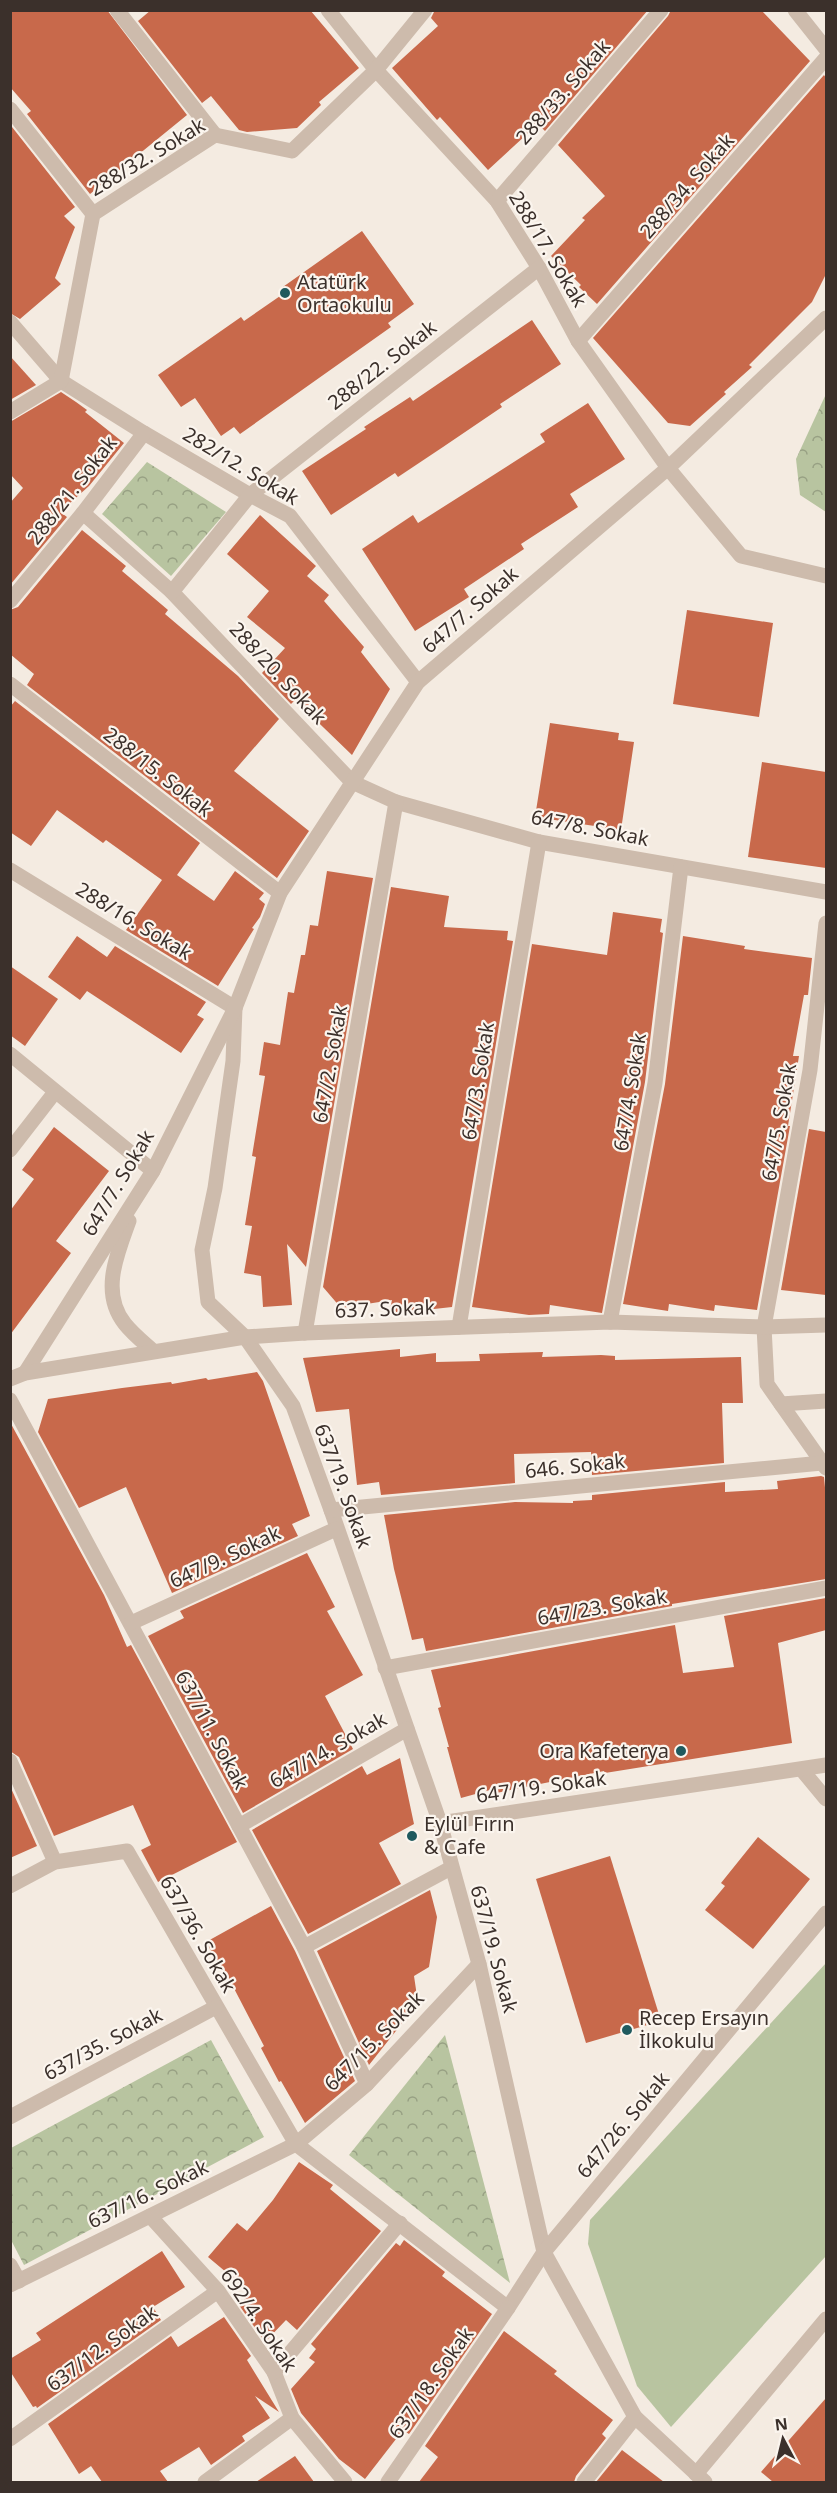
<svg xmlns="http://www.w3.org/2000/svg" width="837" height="2493" viewBox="0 0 837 2493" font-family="'Noto Sans',sans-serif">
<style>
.green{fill:#b8c4a0}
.park{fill:url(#park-crowns)}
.building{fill:#c8694b}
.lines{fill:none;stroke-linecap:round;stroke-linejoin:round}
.minor{stroke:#cdbbac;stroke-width:15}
.poi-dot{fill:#1f5a5e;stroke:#fbf5ee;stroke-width:2}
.labels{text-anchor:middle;stroke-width:4.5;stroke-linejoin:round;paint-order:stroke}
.street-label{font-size:20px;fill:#3b302b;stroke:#fbf5ee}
.poi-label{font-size:20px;fill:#3b302b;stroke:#fbf5ee;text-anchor:start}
</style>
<defs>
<pattern id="park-crowns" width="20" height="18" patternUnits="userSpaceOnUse" patternTransform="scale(1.5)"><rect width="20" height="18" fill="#b8c4a0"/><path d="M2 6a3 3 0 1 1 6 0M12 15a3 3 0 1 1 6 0" fill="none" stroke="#97a083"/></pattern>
</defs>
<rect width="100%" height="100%" fill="#f4ebe1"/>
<polygon class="green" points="826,1963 826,2256 671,2427 637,2386 588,2244 590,2220"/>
<g class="park">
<polygon points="826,394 826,512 800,495 796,459"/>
<polygon points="147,462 226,512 171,576 102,514"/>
<polygon points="445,2035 510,2283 349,2155"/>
<polygon points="211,2040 264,2137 24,2265 11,2240 11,2148"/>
</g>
<g class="building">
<polygon points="10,10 107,10 187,115 90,194 27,114 31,111 10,87"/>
<polygon points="151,10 310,10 359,68 319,102 321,105 297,128 247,132 239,130 211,96 202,103 138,21"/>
<polygon points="435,10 648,10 545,131 538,124 488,170 440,117 437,120 392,68 438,26 431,18"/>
<polygon points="671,10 761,10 810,61 597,304 579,287 581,285 551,256 585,220 582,218 605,196 558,145 668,16"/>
<polygon points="824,75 826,78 826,274 812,302 749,365 752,367 724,392 726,394 690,426 668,423 593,338"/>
<polygon points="12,127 75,207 64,216 75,227 55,278 61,284 20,319 10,313"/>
<polygon points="362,231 414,304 388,323 391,327 240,434 234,427 221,436 195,398 181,407 158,375 241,317 244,321 283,294 280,289"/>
<polygon points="532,320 561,364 500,404 502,407 443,447 398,477 395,473 331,515 302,471 366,429 364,427 410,397 413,401"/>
<polygon points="10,356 36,385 10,400"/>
<polygon points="61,392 76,402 87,410 85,412 124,443 89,486 60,512 67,517 10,585 10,503 23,488 10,474 10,422"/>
<polygon points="588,403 625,459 570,494 578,507 521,544 524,549 464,589 469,597 415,631 362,549 413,515 418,523 481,483 545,442 540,434"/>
<polygon points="260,515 316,566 307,576 329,595 324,601 364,647 361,652 390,689 352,755 295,700 291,704 262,673 285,648 247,617 269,591 227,554"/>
<polygon points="82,530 126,566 122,571 168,610 165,614 238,676 279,719 234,771 309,831 277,878 27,685 34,674 10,654 10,610 18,607"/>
<polygon points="687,610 773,623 759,717 673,704"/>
<polygon points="15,701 200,843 177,875 214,901 235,871 264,893 259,899 265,904 260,917 252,928 254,929 218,986 126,930 162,880 106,840 103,843 57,810 31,846 10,832 10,707"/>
<polygon points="550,723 619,733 618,740 634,742 621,830 535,817"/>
<polygon points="762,762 826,772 826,868 748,857"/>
<polygon points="327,871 373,878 306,1267 287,1244 292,1305 263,1307 261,1276 244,1273 252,1226 245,1225 256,1157 252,1156 265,1076 259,1075 264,1042 280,1045 288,992 294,993 301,955 305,955 310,925 318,926"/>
<polygon points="391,887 449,896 444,927 508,931 507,940 513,941 452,1307 389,1314 392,1300 341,1308 323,1287"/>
<polygon points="613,912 662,919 660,932 663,933 645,1082 602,1313 550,1305 549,1314 529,1315 472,1307 532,944 607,955"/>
<polygon points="77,936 107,957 115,946 206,1002 197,1015 204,1019 181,1053 87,991 80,1000 48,977"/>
<polygon points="683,936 745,946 744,949 812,958 808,995 804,995 793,1056 799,1056 788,1126 790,1126 757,1310 715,1305 714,1311 669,1304 668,1311 623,1304 665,1084"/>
<polygon points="10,966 58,999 25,1046 10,1035"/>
<polygon points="54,1127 109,1171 56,1241 71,1253 10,1335 10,1211 34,1179 22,1170"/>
<polygon points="809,1129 826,1132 826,1295 781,1290"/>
<polygon points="400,1349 400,1357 436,1353 436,1362 480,1361 479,1354 543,1352 542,1357 601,1355 615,1356 615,1360 741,1357 743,1403 722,1403 724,1463 592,1475 591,1452 514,1454 515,1483 381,1495 379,1482 357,1485 349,1409 316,1412 303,1358"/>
<polygon points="257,1372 263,1381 310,1516 292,1524 298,1536 172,1593 126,1487 79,1508 38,1432 48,1399 122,1388 171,1382 172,1384 206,1378 208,1380"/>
<polygon points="10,1422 104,1595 127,1647 131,1645 237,1842 158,1882 141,1850 151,1845 133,1805 54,1836 19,1757 10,1751"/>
<polygon points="821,1476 824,1477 826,1498 826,1579 672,1604 672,1606 426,1651 423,1638 412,1640 394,1569 384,1515 515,1502 573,1503 573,1501 592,1500 592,1495 725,1482 725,1492 778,1489 777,1481"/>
<polygon points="307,1553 335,1607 327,1611 363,1675 325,1696 353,1749 243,1813 148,1636 184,1618 180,1611"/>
<polygon points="826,1598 826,1630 778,1643 792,1743 605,1773 604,1771 491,1794 490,1790 461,1798 447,1747 449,1747 438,1708 441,1707 431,1670 675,1625 683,1673 734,1667 724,1616"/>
<polygon points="400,1758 414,1824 379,1843 401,1884 308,1934 252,1830 362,1766 367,1775"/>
<polygon points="10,1786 37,1846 10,1858"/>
<polygon points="758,1837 810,1879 753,1949 705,1910 725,1886 721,1883"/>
<polygon points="610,1856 661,2021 586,2043 536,1879"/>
<polygon points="430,1890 437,1917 429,1967 414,1976 418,2003 369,2065 317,1951"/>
<polygon points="271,1906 295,1951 355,2081 305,2123 281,2081 279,2082 261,2048 264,2046 226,1973 224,1974 206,1942"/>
<polygon points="299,2162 333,2185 330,2189 381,2231 297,2330 286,2320 265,2342 239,2305 251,2293 208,2257 237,2223 247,2231 273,2200"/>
<polygon points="404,2240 445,2272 442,2276 492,2314 409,2434 403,2430 365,2479 339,2459 301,2413 291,2389 315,2362 309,2358 316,2349 311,2344 396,2243 400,2246"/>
<polygon points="162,2251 185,2287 153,2307 161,2320 37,2408 36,2406 33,2407 10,2371 10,2359 41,2340 36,2333"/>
<polygon points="224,2317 251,2356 247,2360 279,2412 255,2396 270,2418 242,2436 245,2441 211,2465 199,2447 160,2471 168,2482 102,2482 91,2466 79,2474 48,2424 171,2336 178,2347"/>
<polygon points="504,2331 557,2371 554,2374 613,2420 602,2434 606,2438 576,2476 574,2482 419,2482 438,2457 425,2446"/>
<polygon points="826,2398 826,2482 773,2482 761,2472"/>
<polygon points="622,2450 664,2482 596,2482"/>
<polygon points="295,2456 314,2482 256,2482"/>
</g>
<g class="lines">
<g class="minor">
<polyline points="117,10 215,135"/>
<polyline points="328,10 376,70 497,201 539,268 578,341 668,468 741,556 826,576"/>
<polyline points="795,10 826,49"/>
<polyline points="10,109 93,214"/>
<polyline points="497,201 661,10"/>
<polyline points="10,322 61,381 144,433 250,495 290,516 418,682"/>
<polyline points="578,341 826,58"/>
<polyline points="10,412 61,381 93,214 215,135 292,151 376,70 425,10"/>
<polyline points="83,513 172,592 352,782 396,802 539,842 826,892"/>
<polyline points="172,592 250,495 539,268"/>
<polyline points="10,601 83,513 144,433"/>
<polyline points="10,684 280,893"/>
<polyline points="10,870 235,1008"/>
<polyline points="826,923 810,1070 764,1327 767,1384 826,1468"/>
<polyline points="235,1008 233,1061 215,1188 202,1250 208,1302 245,1337 293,1406 331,1510 440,1823 479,1964 544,2252 635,2417 705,2482"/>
<polyline points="10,1054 153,1171"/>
<polyline points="10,1150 55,1092"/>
<path d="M129 1221C117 1254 100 1293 125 1324 133 1334 143 1342 152 1350"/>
<polyline points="610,1322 655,1083 681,867"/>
<polyline points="459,1327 539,842"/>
<polyline points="305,1333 396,802"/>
<polyline points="25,1373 153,1171 235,1008 280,893 418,682 668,468 826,318"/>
<polyline points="10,1379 25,1373 245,1337 305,1333 610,1322 764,1327 826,1325"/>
<polyline points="10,1400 304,1947 367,2084"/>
<polyline points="781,1404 826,1401"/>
<polyline points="331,1510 822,1463"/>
<polyline points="131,1623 336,1529"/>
<polyline points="385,1668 826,1588"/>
<polyline points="10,1761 55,1862"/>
<polyline points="802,1770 826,1799"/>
<polyline points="440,1823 826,1765"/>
<polyline points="239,1826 407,1729"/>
<polyline points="10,1886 55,1862 127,1851 296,2144 508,2308 544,2252 826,1913"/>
<polyline points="304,1947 451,1868"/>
<polyline points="10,2117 216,2007"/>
<polyline points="150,2216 218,2291 274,2372 292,2418 345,2482"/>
<polyline points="10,2265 19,2281"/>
<polyline points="10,2285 296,2144 367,2084 479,1964"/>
<polyline points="274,2372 400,2223"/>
<polyline points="10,2439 218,2291"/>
<polyline points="696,2474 826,2319"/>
<polyline points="205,2482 292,2418"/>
<polyline points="388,2482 508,2308"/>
<polyline points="584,2482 635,2417"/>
</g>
</g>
<g class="poi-dot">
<circle cx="285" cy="293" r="6"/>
<circle cx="681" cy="1751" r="6"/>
<circle cx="412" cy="1836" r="6"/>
<circle cx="627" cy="2030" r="6"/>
</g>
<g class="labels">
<g class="street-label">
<text transform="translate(563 92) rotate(-49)" y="7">288/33. Sokak</text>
<text transform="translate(147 157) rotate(-31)" y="7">288/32. Sokak</text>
<text transform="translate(687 186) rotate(-49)" y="7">288/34. Sokak</text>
<text transform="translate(548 249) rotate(59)" y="7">288/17. Sokak</text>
<text transform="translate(382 365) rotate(-38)" y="7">288/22. Sokak</text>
<text transform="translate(241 466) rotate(31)" y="7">282/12. Sokak</text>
<text transform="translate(72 490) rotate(-52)" y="7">288/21. Sokak</text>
<text transform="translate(470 610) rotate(-41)" y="7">647/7. Sokak</text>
<text transform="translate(278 673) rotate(47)" y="7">288/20. Sokak</text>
<text transform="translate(158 772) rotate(38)" y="7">288/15. Sokak</text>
<text transform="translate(590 828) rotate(11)" y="7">647/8. Sokak</text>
<text transform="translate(134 921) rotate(31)" y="7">288/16. Sokak</text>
<text transform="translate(330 1064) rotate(-80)" y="7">647/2. Sokak</text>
<text transform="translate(478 1081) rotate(-81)" y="7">647/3. Sokak</text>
<text transform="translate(630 1092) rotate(-81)" y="7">647/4. Sokak</text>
<text transform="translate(779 1122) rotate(-80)" y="7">647/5. Sokak</text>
<text transform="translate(118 1183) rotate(-59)" y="7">647/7. Sokak</text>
<text transform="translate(385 1309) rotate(-2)" y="7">637. Sokak</text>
<text transform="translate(575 1466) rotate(-6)" y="7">646. Sokak</text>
<text transform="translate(343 1486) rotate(70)" y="7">637/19. Sokak</text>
<text transform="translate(225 1557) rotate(-25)" y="7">647/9. Sokak</text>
<text transform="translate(602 1607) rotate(-10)" y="7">647/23. Sokak</text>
<text transform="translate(212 1730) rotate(62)" y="7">637/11. Sokak</text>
<text transform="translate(328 1750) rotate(-30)" y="7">647/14. Sokak</text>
<text transform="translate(541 1787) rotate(-8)" y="7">647/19. Sokak</text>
<text transform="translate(198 1934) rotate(60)" y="7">637/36. Sokak</text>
<text transform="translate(494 1949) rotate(75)" y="7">637/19. Sokak</text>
<text transform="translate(374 2041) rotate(-45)" y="7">647/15. Sokak</text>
<text transform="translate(103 2044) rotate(-28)" y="7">637/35. Sokak</text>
<text transform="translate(623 2125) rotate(-50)" y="7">647/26. Sokak</text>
<text transform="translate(148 2194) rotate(-26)" y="7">637/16. Sokak</text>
<text transform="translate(259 2320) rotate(56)" y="7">692/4. Sokak</text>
<text transform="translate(102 2348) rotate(-36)" y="7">637/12. Sokak</text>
<text transform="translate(431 2383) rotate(-55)" y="7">637/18. Sokak</text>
</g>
<g class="poi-label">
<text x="297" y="289">Atatürk<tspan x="297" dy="23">Ortaokulu</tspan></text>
<text x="669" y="1758" text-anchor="end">Ora Kafeterya</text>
<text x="424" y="1831">Eylül Fırın<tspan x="424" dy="23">&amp; Cafe</tspan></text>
<text x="639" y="2025">Recep Ersayın<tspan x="639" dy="23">İlkokulu</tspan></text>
</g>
</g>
<rect width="837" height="2493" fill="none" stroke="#3b302b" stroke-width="24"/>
<g transform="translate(783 2439) rotate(353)" stroke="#fbf5ee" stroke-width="4.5" paint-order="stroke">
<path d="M0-4.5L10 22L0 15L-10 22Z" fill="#3b302b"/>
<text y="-9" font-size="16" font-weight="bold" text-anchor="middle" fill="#3b302b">N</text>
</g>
</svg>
